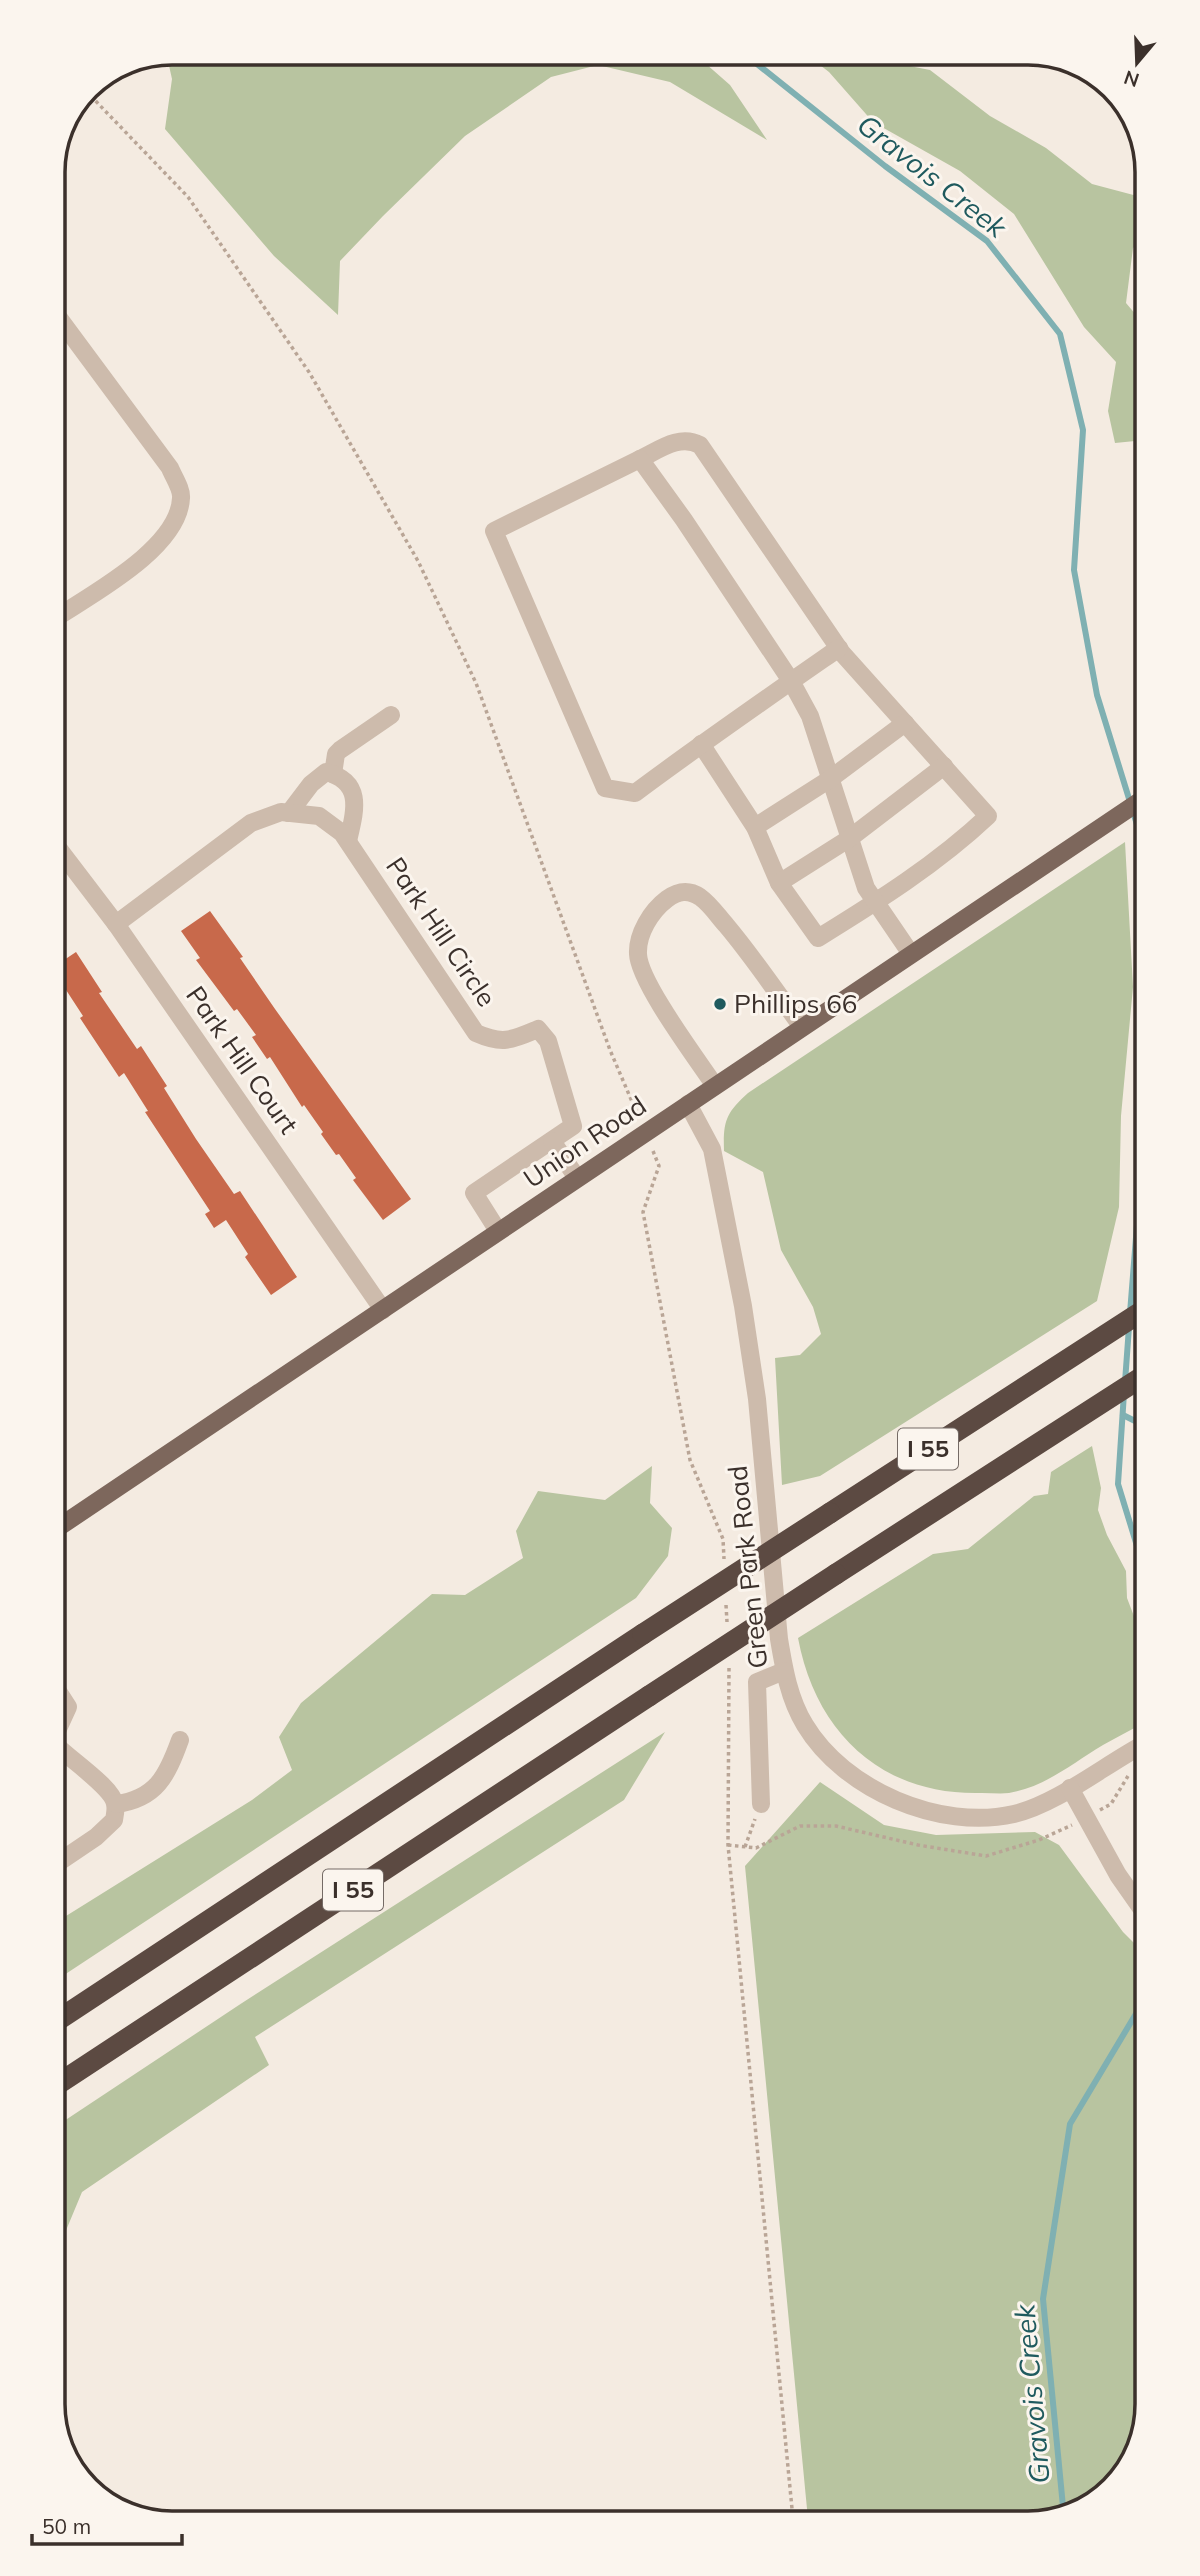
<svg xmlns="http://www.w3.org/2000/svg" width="1200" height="2576" viewBox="0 0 1200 2576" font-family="Mulish,sans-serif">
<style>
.green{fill:#b8c4a0}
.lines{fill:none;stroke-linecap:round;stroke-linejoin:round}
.stream{stroke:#7fb0b2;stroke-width:6}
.building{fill:#c8694b}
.path{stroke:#b9a596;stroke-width:3.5;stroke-dasharray:3.5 3.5;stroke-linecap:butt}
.minor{stroke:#cdbbac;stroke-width:18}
.major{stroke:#7d675c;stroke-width:18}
.highway{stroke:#5c4a42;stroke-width:21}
.highway-bridge{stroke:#5c4a42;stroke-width:21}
.poi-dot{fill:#1f5a5e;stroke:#fbf5ee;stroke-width:2.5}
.labels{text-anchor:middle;stroke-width:6;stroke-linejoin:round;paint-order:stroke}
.shield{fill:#fbf5ee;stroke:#756b66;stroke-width:2}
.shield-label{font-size:24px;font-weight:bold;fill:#3b302b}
.street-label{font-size:26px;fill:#3b302b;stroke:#fbf5ee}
.poi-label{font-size:26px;fill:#3b302b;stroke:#fbf5ee;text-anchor:start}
.water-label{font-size:28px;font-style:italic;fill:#1f5a5e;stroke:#fbf5ee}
.rim{fill:none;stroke:#3b302b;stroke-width:3.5}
</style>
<rect width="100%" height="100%" fill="#f4ebe1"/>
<g class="green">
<polygon points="867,54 889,62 930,70 990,116 1046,148 1092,184 1141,197 1141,241 1133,248 1126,303 1142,322 1142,420 1135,441 1115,443 1108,411 1116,362 1084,327 1014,214 960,171 873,122 829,72 807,55"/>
<polygon points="697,56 730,85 767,140 670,82 598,65 551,77 465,136 383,216 340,261 338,315 274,256 165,129 172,79 168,61"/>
<path d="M1125 842 1133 987 1121 1116 1119 1207 1097 1301 820 1476 782 1485 775 1358 800 1355 821 1334 813 1307 781 1250 763 1172 724 1151C723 1121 726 1113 748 1093Z"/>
<polygon points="1145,1413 1145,1505 1138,1454 1139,1416"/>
<path d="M1092 1446 1101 1488 1098 1510 1107 1535 1126 1571 1127 1598 1145 1645 1146 1722C1131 1730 1117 1737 1103 1745 1073 1763 1045 1787 1009 1793 1001 1794 991 1793 982 1793 883 1796 816 1734 798 1638L933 1554 968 1549 1034 1496 1048 1494 1051 1472Z"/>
<polygon points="652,1466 650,1503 672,1528 668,1556 636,1598 58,1979 58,1921 252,1800 292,1770 279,1737 301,1703 432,1594 465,1595 523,1558 516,1531 538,1491 605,1500"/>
<polygon points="665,1732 624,1800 255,2037 269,2065 82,2192 62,2240 58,2241 58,2125 242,2003"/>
<polygon points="820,1782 884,1825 936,1835 1035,1832 1059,1845 1123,1932 1146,1955 1147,2405 1123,2477 1067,2517 808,2519 745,1866"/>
</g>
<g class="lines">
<g class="stream">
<polyline points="747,56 885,166 987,241 1060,334 1083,430 1074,570 1097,695 1143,844"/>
<polyline points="1130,1313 1144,1137"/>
<polyline points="1125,1382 1129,1327"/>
<polyline points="1124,1393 1118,1484 1145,1572"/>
<polyline points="1123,1415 1145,1426"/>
<polyline points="1064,2517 1043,2299 1070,2124 1146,1997"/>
</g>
</g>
<g class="building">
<polygon points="210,911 243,957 240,958 275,1009 411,1199 383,1220 353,1180 356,1178 339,1154 336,1155 321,1134 323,1132 304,1105 302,1107 270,1057 267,1059 252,1037 256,1035 237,1009 234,1011 196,960 200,958 181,931"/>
<polygon points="76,952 102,992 99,993 137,1049 141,1046 167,1086 164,1088 196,1139 234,1194 240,1191 297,1277 271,1295 245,1257 248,1254 226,1220 214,1228 205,1214 210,1211 145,1112 148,1111 124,1073 119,1077 80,1018 83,1016 55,973 55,966"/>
</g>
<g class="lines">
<g class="path">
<polyline points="86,91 188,197 309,372 418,561 476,683 610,1050 639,1118"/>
<polyline points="653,1151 659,1166 643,1212 690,1460 723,1539 724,1559"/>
<polyline points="726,1605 727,1622"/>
<polyline points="729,1668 728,1845 793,2519"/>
<polyline points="1100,1810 1111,1804 1128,1776"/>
<polyline points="728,1845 756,1848 800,1826 836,1826 918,1845 986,1856 1039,1840 1072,1825"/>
<polyline points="745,1847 755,1819"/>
</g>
<g class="minor">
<path d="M53 310 170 468C173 476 182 489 181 498 179 548 92 594 54 619"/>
<path d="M640 459C659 450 679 434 700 445L842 653 988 816C937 864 878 901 818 938L779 883 755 827 701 744"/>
<path d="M839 648C770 696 702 743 635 793L605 788 494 531 640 459 684 520 791 681 810 716 866 888 911 954"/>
<polyline points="333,774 336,754 340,750 391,715"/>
<path d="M289 813 311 784 326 772C364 782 355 811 348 841"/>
<polyline points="755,827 830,779 905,723"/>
<polyline points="55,844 116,924 383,1310"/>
<polyline points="779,883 850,838 944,766"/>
<path d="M116 924 251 823 281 812 319 816 342 833 476 1033C503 1045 512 1040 538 1029L548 1041 573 1126 474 1193 498 1231"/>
<path d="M715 1086C697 1059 639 982 638 954 637 934 651 911 667 899 678 891 688 889 700 897 710 904 718 916 726 925 753 957 777 993 802 1027"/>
<path d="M688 1104 712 1149 743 1306 757 1399 779 1639C784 1669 789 1699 805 1725 844 1790 940 1831 1014 1814 1057 1804 1106 1764 1146 1743"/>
<polyline points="552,1141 577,1178"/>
<polyline points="57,1690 68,1707 57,1731"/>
<path d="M57 1746C71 1760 113 1788 115 1804 116 1808 115 1815 114 1820L96 1837 59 1862"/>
<polyline points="1070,1788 1118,1875 1146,1915"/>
<path d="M116 1804C156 1799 167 1776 180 1740"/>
<polyline points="761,1804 757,1682 784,1671"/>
</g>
<polyline class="major" points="56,1529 1143,799"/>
<g class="highway">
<polyline points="830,1513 1144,1310"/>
<polyline points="836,1574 1145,1375"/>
<polyline points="58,2020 643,1634"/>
<polyline points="58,2084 649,1696"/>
</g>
<g class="highway-bridge">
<polyline points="643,1634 830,1513"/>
<polyline points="649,1696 836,1574"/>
</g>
</g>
<circle class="poi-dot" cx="720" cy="1004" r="7"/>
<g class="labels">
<g class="shield">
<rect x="898" y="1428.5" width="60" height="41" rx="5"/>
<rect x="323" y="1869.5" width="60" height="41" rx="5"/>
</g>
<g class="shield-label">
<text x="928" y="1457">I 55</text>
<text x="353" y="1898">I 55</text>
</g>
<g class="street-label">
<text transform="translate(441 932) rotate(56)" y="9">Park Hill Circle</text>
<text transform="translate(242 1060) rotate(55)" y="9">Park Hill Court</text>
<text transform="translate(585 1142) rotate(-34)" y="9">Union Road</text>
<text transform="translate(748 1567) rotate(-96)" y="9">Green Park Road</text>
</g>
<g class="poi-label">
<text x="734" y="1013">Phillips 66</text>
</g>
<g class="water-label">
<text transform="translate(932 176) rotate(38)" y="10">Gravois Creek</text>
<text transform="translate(1032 2394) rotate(-95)" y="10">Gravois Creek</text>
</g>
</g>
<path d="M0 0H1200V2576H0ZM172 65H1028A107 107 0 0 1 1135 172V2404A107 107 0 0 1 1028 2511H172A107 107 0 0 1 65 2404V172A107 107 0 0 1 172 65Z" fill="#fbf5ee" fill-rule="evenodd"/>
<path class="rim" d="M172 65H1028A107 107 0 0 1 1135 172V2404A107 107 0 0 1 1028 2511H172A107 107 0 0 1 65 2404V172A107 107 0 0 1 172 65Z"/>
<g transform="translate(1137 63) rotate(199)" stroke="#fbf5ee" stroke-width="5" paint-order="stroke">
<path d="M0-5L12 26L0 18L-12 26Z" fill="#3b302b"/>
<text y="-10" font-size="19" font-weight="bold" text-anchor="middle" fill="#3b302b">N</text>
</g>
<path d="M32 2534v10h150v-10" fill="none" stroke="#3b302b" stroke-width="3.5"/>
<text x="42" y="2534" font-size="21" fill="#3b302b" stroke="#fbf5ee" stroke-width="5" paint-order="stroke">50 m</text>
</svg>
